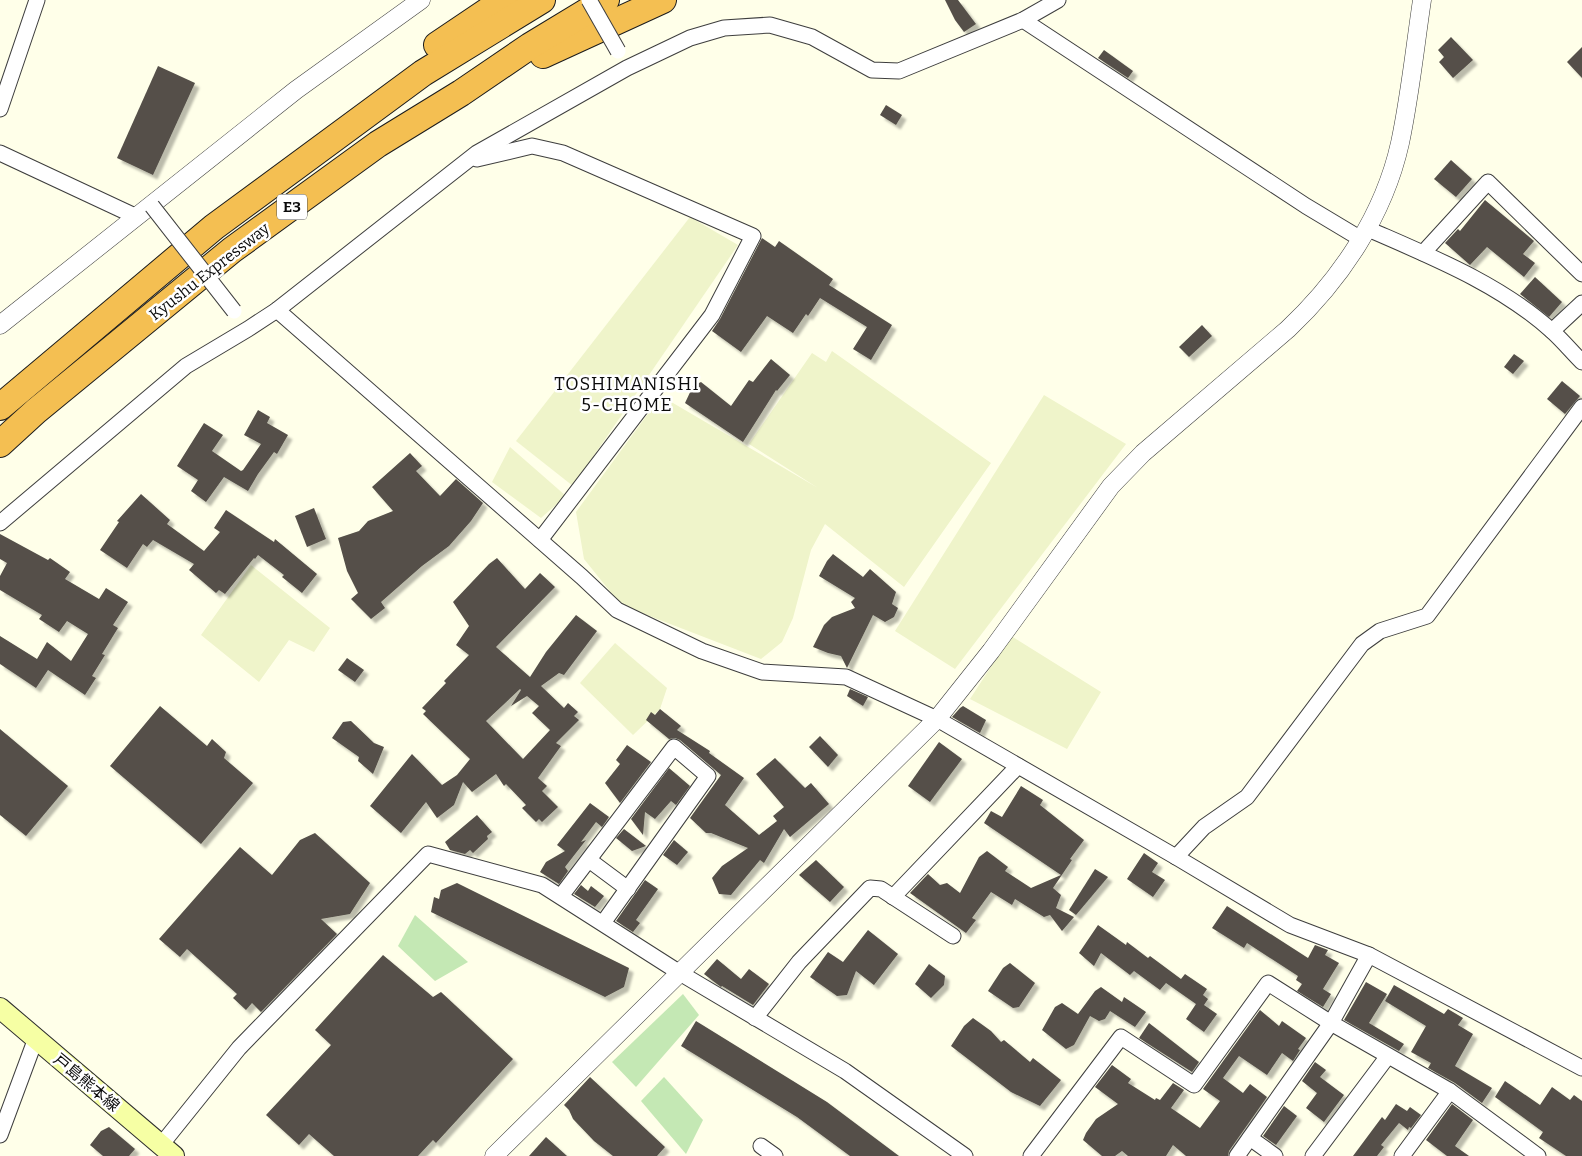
<svg xmlns="http://www.w3.org/2000/svg" width="1582" height="1156" viewBox="0 0 1582 1156" font-family="Bitter,'Noto Sans JP',serif">
<style>
.farmland{fill:#eff4ca}
.green{fill:#c4e8b4}
.building{fill:#544f48;fill-rule:evenodd;filter:url(#shadow)}
.lines{fill:none;stroke-linecap:round;stroke-linejoin:round}
.minor-casing{stroke:#3e3e3e;stroke-width:17}
.tertiary-casing{stroke:#3e3e3e;stroke-width:19}
.secondary-casing{stroke:#2d2d2d;stroke-width:22}
.motorway-casing{stroke:#1c1c1c;stroke-width:28}
.minor{stroke:#fff;stroke-width:15}
.tertiary{stroke:#fff;stroke-width:18}
.secondary{stroke:#f6ffa4;stroke-width:20}
.motorway{stroke:#f4bf52;stroke-width:26}
.minor-bridge-casing{stroke:#3e3e3e;stroke-width:17;stroke-linecap:butt}
.minor-bridge{stroke:#fff;stroke-width:15}
.labels{text-anchor:middle;stroke-width:5;stroke-linejoin:round;paint-order:stroke}
.shield{fill:#fff;stroke:#545454;stroke-width:1}
.shield-label{font-size:15px;font-weight:bold;fill:#0b0b0b}
.street-label{font-size:16px;fill:#0b0b0b;stroke:#fff}
.neighbourhood-label{font-size:18px;letter-spacing:1px;fill:#0b0b0b;stroke:#fff}
</style>
<defs>
<filter id="shadow"><feDropShadow dx="4.5" dy="4.5" stdDeviation="1" flood-color="#0004"/></filter>
</defs>
<rect width="100%" height="100%" fill="#ffffe9"/>
<g class="farmland">
<polygon points="690,217 738,245 573,486 516,441"/>
<polygon points="832,351 991,463 904,587 825,524 811,550 793,618 782,642 761,659 621,605 584,559 576,512 661,396 818,488 749,444 812,353 826,362"/>
<polygon points="1044,395 1126,444 955,669 895,631"/>
<polygon points="510,447 566,496 541,518 492,482"/>
<polygon points="251,565 330,628 314,652 289,640 259,682 201,635"/>
<polygon points="1011,636 1101,692 1067,749 970,699"/>
<polygon points="615,643 667,688 660,709 633,735 580,683"/>
</g>
<g class="green">
<polygon points="415,915 468,962 435,981 398,946"/>
<polygon points="683,994 699,1015 636,1087 612,1062"/>
<polygon points="664,1077 703,1120 686,1154 641,1101"/>
</g>
<g class="building">
<polygon points="945,0 958,0 976,24 964,32 955,20"/>
<polygon points="1451,37 1473,60 1453,78 1439,62 1444,57 1438,50"/>
<polygon points="1582,47 1582,78 1567,62"/>
<polygon points="1104,50 1133,71 1128,78 1098,58"/>
<polygon points="158,66 195,83 153,175 117,158"/>
<polygon points="886,105 902,115 896,125 880,115"/>
<polygon points="1451,160 1472,179 1456,197 1434,179"/>
<polygon points="1485,200 1534,241 1523,254 1535,263 1524,277 1487,247 1470,265 1445,243 1458,229 1460,231"/>
<polygon points="762,238 775,247 779,241 833,279 829,285 892,325 871,360 853,349 867,327 820,298 808,316 806,314 793,333 767,316 741,352 712,331 720,319"/>
<polygon points="1535,277 1562,302 1549,317 1520,294"/>
<polygon points="1202,325 1212,336 1189,357 1179,347"/>
<polygon points="1514,354 1524,361 1513,374 1504,367"/>
<polygon points="771,359 790,375 777,391 776,390 743,442 685,403 693,386 701,382 731,406 749,380 753,382"/>
<polygon points="1562,381 1580,396 1565,414 1547,399"/>
<polygon points="258,410 270,417 267,423 288,435 277,454 274,452 258,474 248,491 224,477 206,502 191,491 198,480 177,466 204,423 223,435 212,451 241,471 243,470 261,444 244,435"/>
<polygon points="410,453 422,466 416,471 440,496 456,479 483,503 471,521 449,546 422,566 381,602 385,608 371,619 351,599 358,593 347,571 338,538 359,531 368,521 393,511 372,487"/>
<polygon points="141,494 170,520 167,524 204,551 220,532 214,528 226,510 274,542 275,539 317,574 302,593 282,577 284,575 258,555 255,559 254,558 225,594 219,590 216,593 189,570 194,564 153,540 147,547 143,544 127,568 100,550 119,522 117,521"/>
<polygon points="314,508 326,539 307,547 295,516"/>
<polygon points="0,534 48,560 50,558 70,572 65,579 99,599 106,588 128,602 113,625 118,628 102,654 105,655 92,676 96,678 85,695 48,670 36,688 0,664 0,636 37,659 47,642 71,661 88,634 67,621 59,632 39,619 42,615 0,590 0,576 7,563 0,559"/>
<polygon points="833,554 863,577 870,569 896,592 892,604 898,608 894,617 885,622 873,615 847,668 841,656 828,653 813,647 824,625 832,617 855,608 851,602 855,598 819,576 827,561"/>
<path d="M497 558 525 589 540 573 555 587 496 647 530 677 546 652 576 615 597 631 564 675 559 673 541 686 564 708 568 703 578 712 574 716 579 720 556 743 561 746 538 778 547 786 542 791 558 807 542 822 539 819 536 822 522 808 526 805 506 784 504 786 496 774 472 792 463 782 454 805 437 818 426 802 401 833 370 806 412 754 442 785 457 775 470 759 423 714 426 711 422 708 446 683 444 681 469 655 456 645 469 626 453 602 489 564ZM520 689 521 690 511 706 527 696 539 706 532 713 550 730 523 759 486 721Z"/>
<polygon points="347,658 364,670 355,682 338,670"/>
<polygon points="850,689 868,697 863,706 847,696"/>
<polygon points="160,706 207,746 212,739 226,752 224,758 253,783 201,844 110,766"/>
<polygon points="963,706 986,720 980,733 952,717 960,708"/>
<polygon points="660,709 681,726 677,730 710,751 709,753 744,778 725,805 759,835 777,821 773,816 784,807 756,774 775,758 805,788 811,783 829,804 790,837 784,829 764,863 760,860 731,895 719,894 712,878 722,866 748,848 711,833 706,833 690,818 721,775 680,740 675,738 669,739 646,720 651,712 655,715"/>
<polygon points="351,721 374,743 384,747 373,774 358,761 359,757 332,738 343,722"/>
<polygon points="0,729 68,786 26,836 0,815"/>
<polygon points="820,736 838,755 828,767 809,747"/>
<polygon points="939,742 962,759 930,802 908,786"/>
<polygon points="627,745 651,762 620,803 605,783 620,764 616,760"/>
<polygon points="669,768 690,786 676,805 671,801 655,819 645,812 643,835 631,819"/>
<polygon points="1021,786 1043,800 1040,805 1084,840 1070,859 1072,860 1053,888 1061,895 1056,908 1074,917 1062,931 1050,915 1044,917 1015,899 1012,905 991,892 972,918 976,920 966,933 910,893 928,874 940,885 947,883 960,893 979,857 987,851 1008,867 1005,871 1031,888 1061,875 984,823 991,811 1002,817"/>
<polygon points="590,803 609,817 602,827 596,822 581,842 586,840 565,867 568,871 559,884 540,872 546,862 565,851 557,845"/>
<polygon points="477,815 492,832 487,836 488,839 473,853 470,850 465,854 450,850 445,842"/>
<polygon points="624,829 646,846 632,851 616,838"/>
<polygon points="315,833 370,883 350,914 321,919 337,934 261,1012 252,1003 246,1010 233,998 237,994 187,949 180,957 159,939 240,847 272,875 300,840"/>
<polygon points="674,840 688,852 677,865 663,855"/>
<polygon points="1144,853 1158,863 1152,872 1165,880 1153,897 1127,879"/>
<polygon points="816,860 844,887 830,902 799,875"/>
<polygon points="1095,869 1108,877 1076,915 1069,910"/>
<polygon points="645,880 658,889 636,920 640,923 633,932 616,921"/>
<polygon points="457,883 629,968 624,987 605,997 431,912 434,897 439,899 441,890"/>
<polygon points="581,885 588,891 591,886 604,896 595,907 574,894"/>
<polygon points="1227,906 1308,958 1315,945 1328,950 1325,955 1339,963 1323,989 1331,994 1323,1007 1297,991 1302,984 1296,980 1298,976 1247,943 1244,948 1212,928"/>
<polygon points="1098,925 1126,945 1127,942 1148,958 1150,956 1181,979 1185,974 1207,989 1203,995 1208,999 1204,1005 1217,1014 1204,1032 1186,1019 1196,1004 1166,983 1160,990 1134,971 1130,975 1101,953 1094,966 1079,953"/>
<polygon points="868,930 898,954 874,985 856,971 847,995 837,996 810,977 828,952 843,962"/>
<polygon points="383,955 433,997 441,992 513,1059 436,1143 433,1140 418,1156 334,1156 309,1134 299,1145 266,1115 331,1045 315,1030"/>
<polygon points="717,959 741,979 749,969 769,984 753,1005 722,986 721,987 713,981 704,974"/>
<polygon points="1010,963 1035,983 1019,1007 1013,1008 988,991 1003,968"/>
<polygon points="929,964 945,976 944,985 931,998 915,984"/>
<polygon points="1366,982 1387,994 1369,1023 1404,1044 1399,1051 1344,1020"/>
<polygon points="1394,985 1444,1014 1448,1009 1463,1018 1458,1025 1473,1034 1455,1066 1492,1088 1482,1103 1455,1083 1428,1068 1431,1063 1411,1052 1426,1026 1385,1001"/>
<polygon points="1101,987 1122,1002 1124,997 1146,1012 1135,1027 1110,1011 1105,1019 1099,1021 1090,1016 1074,1045 1066,1049 1042,1030 1055,1007 1062,1003 1078,1014 1095,991"/>
<polygon points="1260,1010 1279,1026 1282,1021 1306,1038 1298,1049 1300,1050 1293,1061 1282,1053 1267,1075 1239,1056 1223,1078 1243,1093 1250,1084 1267,1097 1229,1151 1228,1156 1186,1156 1173,1145 1166,1156 1128,1156 1122,1151 1115,1156 1102,1156 1083,1140 1086,1133 1096,1119 1118,1104 1095,1087 1112,1065 1131,1079 1128,1083 1155,1100 1156,1098 1160,1100 1173,1083 1184,1090 1171,1108 1200,1128 1220,1101 1203,1089"/>
<polygon points="973,1018 991,1031 1001,1042 1004,1040 1030,1062 1033,1058 1061,1080 1040,1106 1011,1092 951,1046 964,1026"/>
<polygon points="696,1021 827,1102 899,1156 850,1156 797,1117 681,1046"/>
<polygon points="1149,1023 1199,1062 1192,1072 1139,1038"/>
<polygon points="1315,1062 1326,1070 1320,1077 1344,1095 1324,1122 1306,1108 1317,1093 1302,1081"/>
<polygon points="590,1077 665,1147 657,1156 613,1156 594,1141 573,1119 569,1110 564,1105"/>
<polygon points="1505,1081 1540,1105 1552,1087 1570,1100 1574,1095 1582,1101 1582,1156 1566,1156 1539,1138 1543,1132 1495,1097"/>
<polygon points="1396,1104 1407,1111 1410,1107 1421,1115 1411,1128 1409,1127 1408,1130 1399,1123 1381,1145 1384,1147 1377,1156 1353,1156 1382,1117 1385,1120"/>
<polygon points="1452,1104 1473,1120 1455,1146 1469,1156 1447,1156 1426,1140"/>
<polygon points="1284,1106 1297,1116 1276,1145 1263,1136"/>
<polygon points="109,1127 135,1149 129,1156 103,1156 90,1145 101,1131"/>
<polygon points="546,1137 567,1156 529,1156"/>
</g>
<g class="lines">
<defs>
<g id="minor">
<polyline points="1023,20 1306,206 1361,239"/>
<polyline points="0,109 37,0"/>
<polyline points="0,153 137,217"/>
<polyline points="477,159 532,146 563,153 753,236 712,315 540,540"/>
<path d="M1368 229C1432 257 1500 284 1552 331 1563 341 1572 352 1582 362"/>
<polyline points="1423,253 1488,182 1582,274"/>
<polyline points="277,310 582,577 617,610 702,651 762,672 846,677 937,719 1176,857 1290,925 1369,955 1582,1068"/>
<polyline points="1552,331 1582,303"/>
<polyline points="0,523 186,366 248,329 277,310 477,153 627,68 690,38 724,28 770,25 812,37 872,70 899,71 1023,20 1058,0"/>
<polyline points="1176,857 1204,827 1247,797 1362,644 1380,631 1427,616 1582,407"/>
<polyline points="589,860 628,889"/>
<polyline points="561,896 674,747 708,776 603,923"/>
<polyline points="893,897 1018,766"/>
<polyline points="755,1018 799,962 870,888 881,889 953,936"/>
<polyline points="0,1135 36,1038"/>
<polyline points="1250,1138 1275,1156"/>
<polyline points="161,1145 239,1048 428,854 542,885 680,973 845,1071 965,1156"/>
<polyline points="761,1146 775,1156"/>
<polyline points="1031,1156 1121,1037 1194,1085 1268,983 1331,1023 1450,1091 1538,1156"/>
<polyline points="1237,1156 1331,1023 1369,955"/>
<polyline points="1313,1156 1388,1056"/>
<polyline points="1402,1156 1450,1091"/>
</g>
<g id="tertiary">
<polyline points="0,325 296,90 421,0"/>
<path d="M494 1156 937 719 991 651 1111 486 1143 453 1288 329C1341 279 1384 215 1400 143 1410 96 1415 47 1422 0"/>
</g>
<polyline id="secondary" points="0,1008 174,1156"/>
<g id="motorway">
<polyline points="437,45 504,0"/>
<polyline points="543,55 663,0"/>
<polyline points="0,407 214,227 423,73 542,0"/>
<polyline points="0,444 36,411 232,250 378,144 461,93 530,46 606,0"/>
</g>
</defs>
<use href="#minor" class="minor-casing"/>
<use href="#tertiary" class="tertiary-casing"/>
<use href="#secondary" class="secondary-casing"/>
<use href="#motorway" class="motorway-casing"/>
<use href="#minor" class="minor"/>
<use href="#tertiary" class="tertiary"/>
<use href="#secondary" class="secondary"/>
<use href="#motorway" class="motorway"/>
<defs>
<g id="minor-bridge">
<polyline points="589,0 618,51"/>
<polyline points="152,206 234,311"/>
</g>
</defs>
<use href="#minor-bridge" class="minor-bridge-casing"/>
<use href="#minor-bridge" class="minor-bridge"/>
</g>
<g class="labels">
<rect class="shield" x="277" y="194.5" width="30" height="25" rx="4"/>
<g class="shield-label">
<text x="292" y="212">E3</text>
</g>
<g class="street-label">
<text transform="translate(209 271) rotate(-38)" y="6">Kyushu Expressway</text>
<text transform="translate(87 1082) rotate(40)" y="6">戸島熊本線</text>
</g>
<g class="neighbourhood-label">
<text x="627" y="390">TOSHIMANISHI<tspan x="627" dy="21">5-CHOME</tspan></text>
</g>
</g>
</svg>
